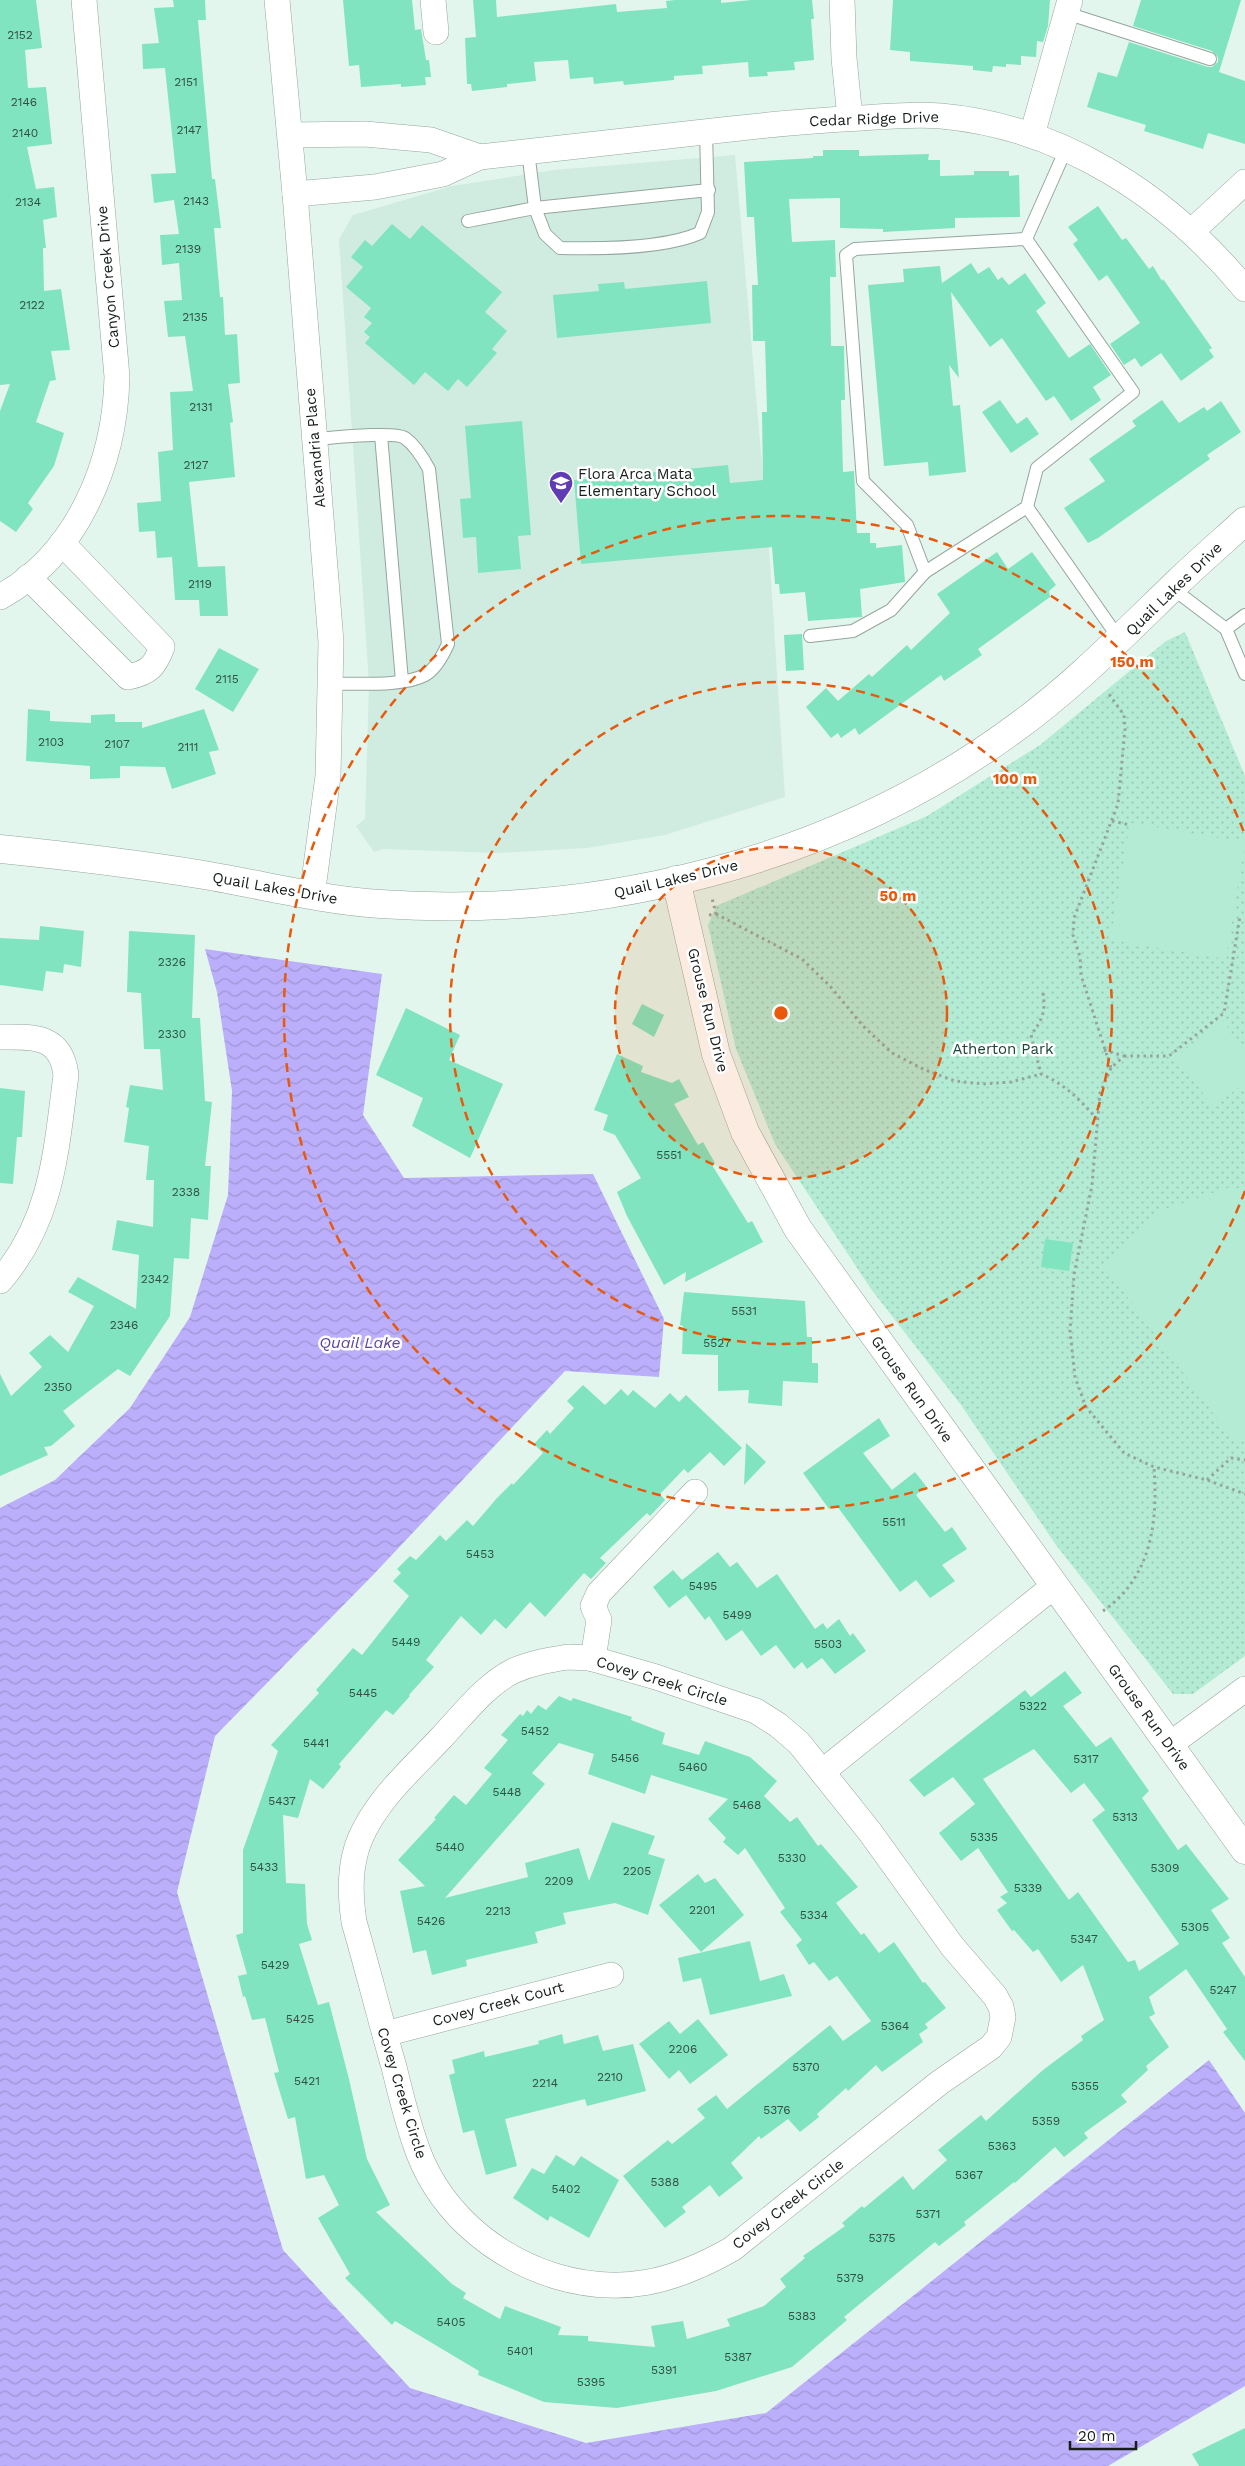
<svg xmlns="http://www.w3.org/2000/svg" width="1245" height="2466" viewBox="0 0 1245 2466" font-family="'Work Sans',sans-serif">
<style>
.built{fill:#d0ece1}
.grass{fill:url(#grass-dots)}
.garden{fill:#b3ebd5}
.water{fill:url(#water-waves)}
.building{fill:#81e4c0;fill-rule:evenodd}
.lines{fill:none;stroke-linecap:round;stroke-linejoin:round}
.lane-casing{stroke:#94a69e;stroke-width:14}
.street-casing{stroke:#94a69e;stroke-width:26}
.secondary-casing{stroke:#94a69e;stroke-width:29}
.path{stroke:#95a49e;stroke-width:3;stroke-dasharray:2.5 4;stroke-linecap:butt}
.lane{stroke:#fff;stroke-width:12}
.street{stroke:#fff;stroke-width:25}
.secondary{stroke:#fff;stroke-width:28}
.ring{fill:none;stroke:#e8590c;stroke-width:2.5;stroke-dasharray:9 6}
.labels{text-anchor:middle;stroke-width:5;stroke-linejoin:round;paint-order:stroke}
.number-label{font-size:12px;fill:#314f44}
.street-label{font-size:15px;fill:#161d1a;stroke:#fefefe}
.poi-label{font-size:15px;fill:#161d1a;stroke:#fefefe;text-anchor:start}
.park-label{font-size:15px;fill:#1b4638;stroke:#fefefe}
.water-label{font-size:16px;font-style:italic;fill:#5b459d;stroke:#fefefe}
.centre{fill:#e8590c;stroke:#fefefe;stroke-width:2.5}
.ring-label{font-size:15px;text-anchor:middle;font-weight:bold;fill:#e8590c;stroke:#fefefe;stroke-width:5;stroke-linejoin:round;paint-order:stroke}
</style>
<defs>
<pattern id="grass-dots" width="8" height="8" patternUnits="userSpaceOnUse" patternTransform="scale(1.25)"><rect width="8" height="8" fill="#b3ebd5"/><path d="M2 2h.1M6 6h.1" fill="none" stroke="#99c9b6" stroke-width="1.8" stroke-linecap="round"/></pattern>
<pattern id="water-waves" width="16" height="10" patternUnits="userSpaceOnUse" patternTransform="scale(1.25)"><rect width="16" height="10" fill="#bbaefa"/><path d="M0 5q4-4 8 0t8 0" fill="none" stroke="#a095d6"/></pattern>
</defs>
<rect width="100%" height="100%" fill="#e3f6ee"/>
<polygon class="built" points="735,155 768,532 785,797 665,835 587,848 497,853 383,849 374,852 356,826 365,819 369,684 339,239 353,215 452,186 554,170"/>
<polygon class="grass" points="1185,632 1245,776 1245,1656 1193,1694 1173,1694 1056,1545 961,1405 871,1289 775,1144 736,1049 708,925 716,906 927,816 1040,745 1166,641"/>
<g class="garden">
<polygon points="1130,823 1245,842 1226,959 1110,940"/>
<polygon points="1223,1021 1245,1051 1245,1083 1213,1106 1175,1057"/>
<polygon points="1230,1187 1245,1189 1245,1442 1233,1440 1103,1264 1162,1210"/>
</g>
<polygon class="water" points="205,949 382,974 363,1115 404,1178 593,1174 664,1319 659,1377 565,1371 373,1575 215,1736 177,1892 283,2250 410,2388 586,2443 766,2413 1209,2060 1245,2113 1245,2386 1108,2466 0,2466 0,1508 55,1480 130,1408 190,1317 228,1195 232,1091 217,992"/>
<g class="building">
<polygon points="0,0 36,0 42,48 25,50 28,88 46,87 52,144 27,147 36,189 54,187 57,217 43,220 46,248 43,248 44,291 61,289 70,350 51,351 56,380 50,381 36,422 64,433 54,466 28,503 33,509 16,532 0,521 0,411 10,384 0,385"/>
<polygon points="173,0 205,0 206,20 198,20 212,179 215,179 221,228 214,228 220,297 223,297 225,335 237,334 240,383 228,384 233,422 230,423 235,477 189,482 198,567 225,566 228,616 200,616 199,600 175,600 172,557 157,558 155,531 139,532 137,503 161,501 158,452 173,450 170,392 193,391 185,336 168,337 164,301 182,300 179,263 162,265 160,235 179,234 174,200 154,203 151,174 176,173 165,68 143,69 142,44 159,43 154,8 174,7"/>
<polygon points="343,0 412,0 415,30 421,29 426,60 429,60 431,77 425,77 426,85 401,87 401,84 361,87 359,65 349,66"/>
<polygon points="473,0 496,0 497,17 616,4 617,12 667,8 666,1 675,0 721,0 721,3 751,0 812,0 814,19 811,19 814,60 794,62 795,70 767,72 768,76 749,77 748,62 702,66 703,74 674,76 674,80 624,85 623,81 594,84 593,77 570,79 568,60 534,62 536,81 507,84 507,87 472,91 471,84 467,84 465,38 476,37"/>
<polygon points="893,0 1050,0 1048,26 1043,42 1037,41 1036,57 1021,56 1021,65 1006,64 1006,67 993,66 992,72 973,70 973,66 910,61 910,52 890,50"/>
<polygon points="1141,0 1241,0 1219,72 1245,81 1245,144 1208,133 1203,149 1144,131 1146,125 1087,107 1098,72 1117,77 1129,42 1208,67 1212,67 1218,62 1218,57 1212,51 1133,26"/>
<polygon points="823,150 859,150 859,156 929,154 928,160 940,160 940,176 974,175 974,171 1009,171 1009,176 1019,175 1020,217 955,218 955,228 883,232 883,229 840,228 840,198 789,199 792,242 835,240 836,277 830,277 831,346 844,346 845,400 841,400 843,472 854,471 857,533 870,533 870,543 876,543 876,548 902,545 905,582 860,589 862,617 808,621 805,592 780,594 779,584 775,584 772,547 581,564 574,480 728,465 730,483 763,480 762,412 767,412 765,341 753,341 752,285 758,285 754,217 747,217 744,162 813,158 813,156 823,156"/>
<polygon points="1098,206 1122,240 1126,238 1149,269 1153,266 1162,281 1163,279 1212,348 1209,350 1214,357 1181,381 1161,353 1141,367 1135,358 1124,365 1110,344 1140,323 1107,275 1099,281 1073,244 1078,240 1068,227"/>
<polygon points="392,224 410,239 422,225 502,292 485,312 507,331 492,349 497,353 467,387 458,379 448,391 425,372 414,385 365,343 370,337 364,332 372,323 364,317 371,308 346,287 363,267 351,257 365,240 372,246"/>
<polygon points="971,263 978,274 989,267 998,280 1002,277 1009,285 1025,273 1046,303 1036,311 1069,358 1090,344 1111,375 1093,387 1101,400 1071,421 1054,396 1046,401 1002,338 990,347 951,292 959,378 949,365 953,406 960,405 966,472 929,476 928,462 884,466 868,285 904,282 903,269 940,266 942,283"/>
<polygon points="707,281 711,323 557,338 553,295 599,291 598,284 624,282 625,289"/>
<polygon points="1000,400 1017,424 1027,417 1039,434 1011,453 982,412"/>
<polygon points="1162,400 1179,423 1204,407 1207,411 1221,401 1241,432 1207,455 1210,459 1098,538 1088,543 1064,508 1105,481 1089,459 1136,426 1132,421"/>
<polygon points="522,421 531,535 518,536 521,569 478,573 476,537 463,538 460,499 471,498 465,426"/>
<polygon points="997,552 1008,569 1032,552 1056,585 1049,591 1050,597 978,649 982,655 944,681 941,675 859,735 855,728 841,738 838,733 831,738 806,707 826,688 838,701 869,674 872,677 907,645 911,650 950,613 937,594"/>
<polygon points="802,634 804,670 786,671 784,635"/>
<polygon points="219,648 259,669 233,712 195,689"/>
<polygon points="28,709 50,711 50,721 91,723 91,715 115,714 115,722 142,722 142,728 204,709 219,750 209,752 216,774 172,789 165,767 120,766 120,778 90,779 90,766 26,761"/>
<polygon points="40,926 84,931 81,967 64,964 63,973 46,971 43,991 0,985 0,938 39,940"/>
<polygon points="129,931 195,935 192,1018 200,1018 205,1101 212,1102 205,1166 211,1166 208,1220 191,1218 189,1259 174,1258 170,1316 130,1376 118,1369 63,1411 75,1426 51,1446 44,1447 48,1455 0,1476 0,1374 11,1396 42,1367 29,1353 50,1335 68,1352 94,1306 68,1292 78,1277 136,1309 139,1255 112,1250 117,1220 153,1227 154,1180 146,1180 149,1146 124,1142 129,1108 126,1107 130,1085 163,1090 160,1049 144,1049 141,993 127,992"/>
<polygon points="642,1004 664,1015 654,1037 632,1024"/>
<polygon points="406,1008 460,1035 449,1060 503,1084 470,1158 412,1126 423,1098 376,1075"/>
<polygon points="617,1054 643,1066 641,1072 672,1083 679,1079 689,1097 674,1104 698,1145 703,1142 715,1163 712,1165 748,1223 752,1221 763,1242 685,1282 686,1272 664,1285 627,1216 617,1192 641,1178 615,1135 603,1130 608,1115 594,1110"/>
<polygon points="0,1088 25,1091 22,1137 17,1137 13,1184 0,1183"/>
<polygon points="1045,1239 1073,1243 1069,1271 1041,1267"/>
<polygon points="684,1292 805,1301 807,1337 812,1337 812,1363 818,1363 818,1383 783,1381 782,1406 748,1403 749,1390 718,1391 718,1355 682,1354 683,1326 680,1325"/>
<path d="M583 1385 605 1405 621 1389 628 1396 633 1390 655 1408 670 1393 679 1402 686 1395 742 1448 724 1466 710 1452 688 1473 684 1469 660 1494 665 1500 650 1516 647 1513 600 1558 606 1563 591 1579 584 1573 545 1617 530 1602 506 1629 495 1619 481 1635 461 1616 426 1660 434 1667 409 1695 410 1696 393 1715 386 1710 339 1764 341 1767 323 1789 310 1779 298 1818 283 1815 286 1883 305 1884 307 1924 312 1940 299 1944 318 2005 329 2002 349 2079 367 2159 390 2205 376 2212 452 2284 466 2293 463 2298 500 2319 505 2306 561 2327 558 2335 588 2336V2341L655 2347 651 2326 683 2321 687 2339 730 2326 727 2319 764 2306 786 2287 780 2279 805 2258 803 2256 845 2226 842 2223 862 2206 864 2208 903 2176 913 2190 947 2160 938 2150 981 2115 986 2121 1043 2070 1083 2040 1081 2036 1104 2020 1083 1965 1061 1982 1038 1949 1033 1952 1014 1930 1012 1931 997 1910 1007 1903 1000 1897 1008 1892 978 1848 961 1861 939 1833 975 1804 953 1777 924 1797 909 1780 1025 1690 1031 1697 1065 1671 1082 1693 1063 1706 1096 1747 1111 1737 1149 1791 1142 1798 1178 1850 1186 1844 1229 1899 1211 1910 1230 1938 1222 1943 1245 1977V2061L1223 2032 1227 2029 1186 1969 1149 1997 1155 2014 1149 2017 1169 2047 1146 2066 1148 2070 1121 2095 1127 2102 1084 2133 1088 2138 1064 2157 1055 2147 1015 2183 1014 2182 964 2222 966 2225 939 2246 935 2242 844 2317 847 2320 792 2367 716 2391 617 2408 544 2402 478 2375 479 2371 395 2321 392 2325 345 2278 350 2274 318 2218 339 2205 324 2175 306 2179 295 2117 288 2119 274 2073 279 2072 265 2018 252 2020 245 1996 243 1997 238 1976 247 1974 236 1935 243 1933V1850L278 1751 271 1745 319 1693 316 1690 353 1648 362 1655 409 1596 393 1581 401 1573 397 1569 410 1556 416 1560 440 1535 446 1541 467 1520 473 1526 497 1498 512 1483 513 1485 543 1453 534 1444 547 1430 550 1434 574 1408 567 1401ZM1034 1749 1071 1793 1084 1783 1105 1810 1092 1820 1179 1944 1139 1971 1135 1960 1128 1962 1078 1892 1069 1900 983 1779Z"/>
<polygon points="879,1418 890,1436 863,1453 892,1490 915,1472 926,1486 916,1495 945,1532 952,1527 967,1549 942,1565 955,1581 930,1598 916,1580 900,1592 837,1506 829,1509 803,1473"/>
<polygon points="746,1443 766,1462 744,1485"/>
<polygon points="718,1552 730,1567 737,1562 757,1588 777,1574 815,1629 823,1623 827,1629 839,1619 850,1636 853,1633 866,1651 835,1674 822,1658 807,1669 802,1662 794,1669 776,1645 761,1656 742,1630 726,1641 709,1616 705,1620 686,1595 669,1608 653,1587 673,1570 682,1580"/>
<polygon points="559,1696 571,1701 573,1698 632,1717 631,1720 665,1733 662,1744 699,1755 705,1741 750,1757 777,1781 764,1796 790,1822 797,1817 818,1846 821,1844 858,1887 836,1903 861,1935 864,1933 879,1953 894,1942 923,1983 925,1982 946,2008 925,2024 928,2028 919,2034 923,2042 882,2072 876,2065 848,2091 846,2088 817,2114 819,2117 800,2132 788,2119 761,2139 759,2136 731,2163 743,2178 719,2197 710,2185 682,2207 686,2212 665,2228 623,2176 668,2140 672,2144 705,2118 697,2109 716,2095 727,2109 830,2025 843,2041 871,2021 837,1976 829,1981 814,1962 809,1965 796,1945 802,1940 780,1912 785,1908 745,1848 738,1855 723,1842 726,1838 708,1819 728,1799 651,1775 645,1794 588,1774 594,1754 559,1743 532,1773 545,1784 445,1898 528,1877 525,1863 579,1848 589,1881 612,1822 655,1836 648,1854 665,1859 648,1915 615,1903 563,1913 566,1924 535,1932 538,1943 466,1960 467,1966 432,1975 426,1950 413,1953 400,1891 425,1886 398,1860 436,1819 434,1818 454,1795 466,1805 492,1774 484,1768 508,1740 501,1735 520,1714 523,1716 527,1710 531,1714 538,1705 546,1710"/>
<polygon points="698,1874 705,1883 715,1878 744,1915 701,1952 659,1905"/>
<polygon points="750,1941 760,1981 784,1974 792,1996 710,2015 701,1978 683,1982 678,1958"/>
<polygon points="698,2019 728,2055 690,2084 679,2070 669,2079 639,2044 669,2021 680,2034"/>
<polygon points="562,2034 564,2044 598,2035 603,2051 633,2044 646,2091 587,2106 585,2099 505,2119 517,2166 486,2175 474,2130 463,2133 449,2075 455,2073 452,2060 484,2051 485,2057 539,2044 538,2041"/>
<polygon points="556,2155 574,2166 581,2156 619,2180 589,2238 550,2216 548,2221 513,2198 532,2168 544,2174"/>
<polygon points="1245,2428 1245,2466 1199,2466 1192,2454"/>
</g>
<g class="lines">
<defs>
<g id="lane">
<polyline points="1066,13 1210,59"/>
<path d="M528 151 535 208 545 234 560 248C600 249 664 249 700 233L708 212 706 131"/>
<polyline points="468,221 535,208 709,190"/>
<polygon points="1026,239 1133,392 1037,468 1027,507 925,572 907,525 863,481 846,255 855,249"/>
<polyline points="1026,239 1066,149"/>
<polyline points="381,435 402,681"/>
<path d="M315 439C330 438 395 431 405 438 416 446 423 458 429 469L448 644C443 655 436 669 425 675 403 687 356 683 331 684"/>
<polyline points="1027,507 1120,640"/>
<polyline points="1172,588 1226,629 1245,615"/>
<polyline points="1226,629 1245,674"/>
<polyline points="810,636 853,631 891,610 925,572"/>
</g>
<g id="street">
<polyline points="277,0 295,194 331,642 328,776 312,896"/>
<polyline points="433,0 436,32"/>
<polyline points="842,0 844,58 850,118"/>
<polyline points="290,135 365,134 431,140 480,157"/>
<polyline points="1032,135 1070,0"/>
<path d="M295 194 375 187 443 174 480 157C563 147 647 138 731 129 775 124 818 120 862 118 889 116 915 114 941 116 1063 127 1168 196 1245 289"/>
<polyline points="1192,231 1245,182"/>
<path d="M28 577 128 677C149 673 155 666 162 647L62 543"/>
<path d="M0 597C78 554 115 463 117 377L84 0"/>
<path d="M0 1037C33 1037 61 1034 66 1075 56 1150 53 1220 0 1281"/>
<path d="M568 1657 590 1658 656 1677 756 1711 778 1725 799 1743 870 1832 952 1946 995 1996 1001 2007 1003 2017 999 2037 991 2047 939 2083 732 2249C674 2282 621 2296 555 2276 489 2255 435 2207 414 2140 406 2116 400 2092 394 2067 380 2019 368 1970 354 1922 350 1894 349 1866 360 1839 377 1799 412 1769 441 1738 463 1715 484 1686 513 1671 531 1663 549 1660 568 1657Z"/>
<polyline points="593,1659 599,1620 593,1606 599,1593 695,1492"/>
<polyline points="1169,1745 1245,1689"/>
<polyline points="822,1772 1054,1586"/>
<polyline points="385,2034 611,1975"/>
</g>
<g id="secondary">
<path d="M0 849C69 856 136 864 204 875 263 885 321 900 380 904 599 919 831 862 1010 732 1072 688 1124 634 1179 581 1200 561 1223 541 1245 521"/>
<polyline points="676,880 716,1054 745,1132 798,1229 1245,1850"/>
</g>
</defs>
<use href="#lane" class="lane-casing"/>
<use href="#street" class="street-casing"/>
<use href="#secondary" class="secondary-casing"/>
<g class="path">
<polyline points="1112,821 1130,825"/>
<polyline points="716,914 802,959 830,986 863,1026 892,1053 925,1070 955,1081 983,1084 1011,1082 1041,1074"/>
<polyline points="709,915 716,914 712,898"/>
<path d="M1043 993C1046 1012 1042 1020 1031 1035L1041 1074C1065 1084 1080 1100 1097 1119"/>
<polyline points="1104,1050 1124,1056 1111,1068 1081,975 1080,957 1073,935 1074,918 1118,804 1125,729 1124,715 1109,694"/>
<polyline points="1124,1056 1169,1056 1224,1013 1240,916"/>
<polyline points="1111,1068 1100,1093 1092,1185 1074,1275 1070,1331 1075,1377 1086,1407 1124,1453 1154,1467 1207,1480 1245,1494"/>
<polyline points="1207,1480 1231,1458 1245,1460"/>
<path d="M1103 1611C1152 1577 1158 1521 1154 1467"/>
</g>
<use href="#lane" class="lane"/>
<use href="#street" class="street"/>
<use href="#secondary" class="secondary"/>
</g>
<circle cx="781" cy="1013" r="166" fill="#e8590c" fill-opacity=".12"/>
<g class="ring">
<circle cx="781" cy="1013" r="166"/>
<circle cx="781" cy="1013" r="331"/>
<path d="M1245 1191A497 497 0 1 1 1245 835"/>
</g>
<defs>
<symbol id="school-pin" viewBox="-11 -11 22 30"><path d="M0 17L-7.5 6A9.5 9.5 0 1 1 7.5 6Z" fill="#603cb4" stroke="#fefefe"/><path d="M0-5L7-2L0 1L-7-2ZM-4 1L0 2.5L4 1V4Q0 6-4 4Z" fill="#fff"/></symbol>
</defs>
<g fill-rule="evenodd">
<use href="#school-pin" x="547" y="469" width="28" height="38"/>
</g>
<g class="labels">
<g class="number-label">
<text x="20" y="39">2152</text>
<text x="186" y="86">2151</text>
<text x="24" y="106">2146</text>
<text x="189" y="134">2147</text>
<text x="25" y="137">2140</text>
<text x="196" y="205">2143</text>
<text x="28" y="206">2134</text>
<text x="188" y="253">2139</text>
<text x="32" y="309">2122</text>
<text x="195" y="321">2135</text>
<text x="201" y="411">2131</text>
<text x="196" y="469">2127</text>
<text x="200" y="588">2119</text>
<text x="227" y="683">2115</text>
<text x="51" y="746">2103</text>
<text x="117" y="748">2107</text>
<text x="188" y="751">2111</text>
<text x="172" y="966">2326</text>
<text x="172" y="1038">2330</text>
<text x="669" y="1159">5551</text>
<text x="186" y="1196">2338</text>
<text x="155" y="1283">2342</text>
<text x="744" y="1315">5531</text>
<text x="124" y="1329">2346</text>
<text x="717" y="1347">5527</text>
<text x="58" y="1391">2350</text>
<text x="894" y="1526">5511</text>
<text x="480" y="1558">5453</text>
<text x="703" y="1590">5495</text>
<text x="737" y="1619">5499</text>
<text x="406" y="1646">5449</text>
<text x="828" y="1648">5503</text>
<text x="363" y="1697">5445</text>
<text x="1033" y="1710">5322</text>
<text x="535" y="1735">5452</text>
<text x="316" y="1747">5441</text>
<text x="625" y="1762">5456</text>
<text x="1086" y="1763">5317</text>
<text x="693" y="1771">5460</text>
<text x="507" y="1796">5448</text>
<text x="282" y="1805">5437</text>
<text x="747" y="1809">5468</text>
<text x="1125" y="1821">5313</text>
<text x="984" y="1841">5335</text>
<text x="450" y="1851">5440</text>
<text x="792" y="1862">5330</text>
<text x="264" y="1871">5433</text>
<text x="1165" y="1872">5309</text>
<text x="637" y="1875">2205</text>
<text x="559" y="1885">2209</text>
<text x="1028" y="1892">5339</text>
<text x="702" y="1914">2201</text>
<text x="498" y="1915">2213</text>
<text x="814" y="1919">5334</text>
<text x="431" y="1925">5426</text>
<text x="1195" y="1931">5305</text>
<text x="1084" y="1943">5347</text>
<text x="275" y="1969">5429</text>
<text x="1223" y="1994">5247</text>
<text x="300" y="2023">5425</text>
<text x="895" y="2030">5364</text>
<text x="683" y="2053">2206</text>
<text x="806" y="2071">5370</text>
<text x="610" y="2081">2210</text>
<text x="307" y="2085">5421</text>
<text x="545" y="2087">2214</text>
<text x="1085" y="2090">5355</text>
<text x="777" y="2114">5376</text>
<text x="1046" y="2125">5359</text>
<text x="1002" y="2150">5363</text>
<text x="969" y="2179">5367</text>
<text x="665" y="2186">5388</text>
<text x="566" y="2193">5402</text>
<text x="928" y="2218">5371</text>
<text x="882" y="2242">5375</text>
<text x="850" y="2282">5379</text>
<text x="802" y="2320">5383</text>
<text x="451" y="2326">5405</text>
<text x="520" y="2355">5401</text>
<text x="738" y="2361">5387</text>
<text x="664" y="2374">5391</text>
<text x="591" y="2386">5395</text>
</g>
<g class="street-label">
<text transform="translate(874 119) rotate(-2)" y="5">Cedar Ridge Drive</text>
<text transform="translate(108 277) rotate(-95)" y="5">Canyon Creek Drive</text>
<text transform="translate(315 448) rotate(-95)" y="5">Alexandria Place</text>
<text transform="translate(1174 589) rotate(-44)" y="5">Quail Lakes Drive</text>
<text transform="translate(676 879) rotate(-13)" y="5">Quail Lakes Drive</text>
<text transform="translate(275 888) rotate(10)" y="5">Quail Lakes Drive</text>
<text transform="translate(708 1010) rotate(76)" y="5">Grouse Run Drive</text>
<text transform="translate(912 1389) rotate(54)" y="5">Grouse Run Drive</text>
<text transform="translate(662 1681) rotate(17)" y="5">Covey Creek Circle</text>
<text transform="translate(1149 1717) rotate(54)" y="5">Grouse Run Drive</text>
<text transform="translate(498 2004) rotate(-15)" y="5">Covey Creek Court</text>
<text transform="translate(402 2093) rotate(73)" y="5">Covey Creek Circle</text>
<text transform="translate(788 2204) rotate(-38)" y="5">Covey Creek Circle</text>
</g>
<g class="poi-label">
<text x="578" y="479">Flora Arca Mata<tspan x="578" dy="17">Elementary School</tspan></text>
</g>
<g class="park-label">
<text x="1003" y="1054">Atherton Park</text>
</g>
<g class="water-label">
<text x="360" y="1348">Quail Lake</text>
</g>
</g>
<circle cx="781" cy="1013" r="8" class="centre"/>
<g class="ring-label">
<text x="1132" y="667">150 m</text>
<text x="1015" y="784">100 m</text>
<text x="898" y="901">50 m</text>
</g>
<path d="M1070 2441v8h66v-8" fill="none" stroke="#161d1a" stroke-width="2.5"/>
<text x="1078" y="2441" font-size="15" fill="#161d1a" stroke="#fefefe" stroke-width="4" paint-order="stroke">20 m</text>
</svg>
